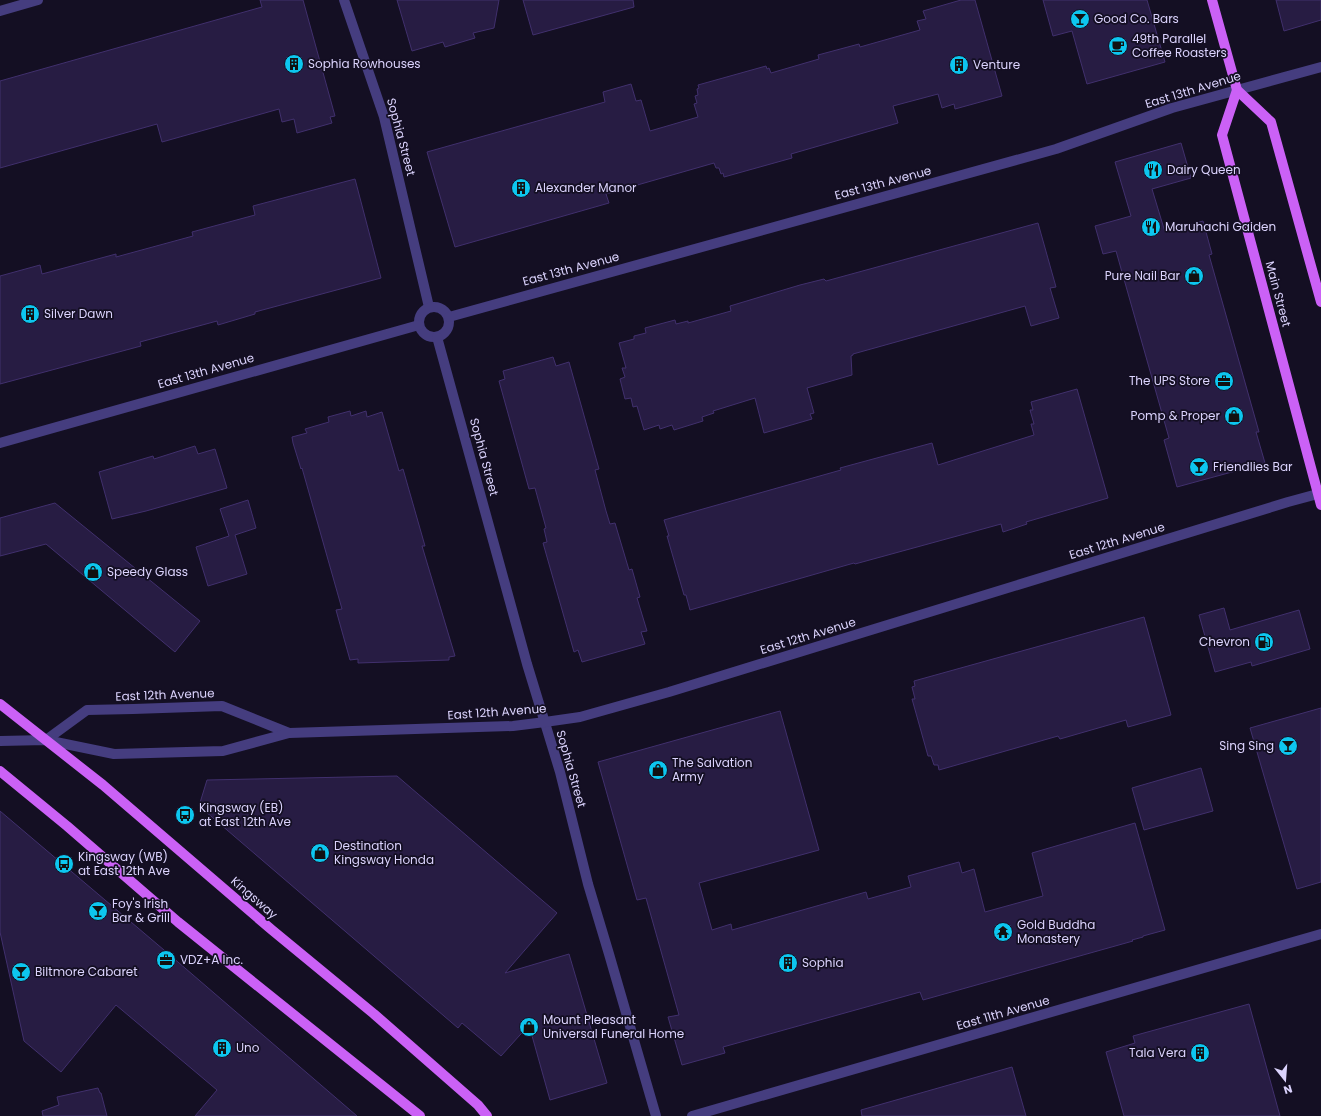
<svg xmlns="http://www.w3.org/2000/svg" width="1321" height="1116" viewBox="0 0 1321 1116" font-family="Poppins,sans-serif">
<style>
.building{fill:#271c43;stroke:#41306d}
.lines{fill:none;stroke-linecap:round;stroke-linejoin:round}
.minor{stroke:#453d7f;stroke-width:10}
.major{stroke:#cb61f6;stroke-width:10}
.labels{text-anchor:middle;stroke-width:3.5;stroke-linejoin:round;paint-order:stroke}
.poi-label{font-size:12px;fill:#dbd3fd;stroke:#140f23;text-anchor:start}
.street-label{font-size:12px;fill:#dbd3fd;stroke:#140f23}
</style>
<rect width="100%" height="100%" fill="#140f23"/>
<g class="building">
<polygon points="260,0 303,0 335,116 330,117 332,123 297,133 294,119 282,122 279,109 162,142 157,124 0,168 0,81 262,7"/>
<polygon points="397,0 499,0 494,28 473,33 475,38 445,47 443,42 412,51"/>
<polygon points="523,0 633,0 634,7 533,35"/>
<polygon points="961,0 975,0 1002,96 955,109 954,104 942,108 938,94 893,106 898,123 791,154 792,158 724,177 723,173 721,174 719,168 716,168 714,163 606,194 609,203 455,247 427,152 605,102 603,92 631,84 636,101 641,100 650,131 698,117 694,104 697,103 695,96 698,95 697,89 699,88 698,85 766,66 767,69 769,68 771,73 819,59 818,55 859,44 860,47 920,30 917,21 926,19 923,11"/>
<polygon points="1043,0 1147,0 1165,62 1087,84 1072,31 1053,36"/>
<polygon points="1276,0 1321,0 1321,20 1284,31"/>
<polygon points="1181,143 1191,178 1152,189 1165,232 1203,221 1212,254 1209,255 1259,432 1256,432 1265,463 1177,487 1164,440 1169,438 1116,251 1103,254 1095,226 1131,216 1115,162"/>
<polygon points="355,179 381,278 255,312 255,314 218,325 217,321 140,342 141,346 0,384 0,276 40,265 42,274 116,254 116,257 193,236 192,232 255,215 253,206"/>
<polygon points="1038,223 1056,287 1050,288 1059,318 1031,326 1025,306 853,354 853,355 851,356 852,375 807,388 814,413 810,414 812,419 764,433 755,398 713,411 714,413 702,417 703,421 674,430 672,425 660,429 659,425 644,430 637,406 633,407 631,398 625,399 620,379 625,377 622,368 626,368 619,343 634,339 634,336 646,333 645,328 675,320 676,324 688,321 688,323 731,311 730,306 800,285 824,279 826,281"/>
<polygon points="553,357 556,366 569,362 599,469 595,470 606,511 610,524 615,523 629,570 632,569 640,597 637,598 647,631 641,632 645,644 582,662 578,650 574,652 543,543 547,542 544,529 546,528 535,488 529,489 499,381 505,379 503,371"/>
<polygon points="1077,389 1108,498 1026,522 1027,524 1003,532 1001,524 855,564 854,563 690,610 686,595 684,595 667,536 669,536 664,520 841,470 840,468 932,443 938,465 1034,435 1031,424 1034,424 1030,410 1033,410 1031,402"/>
<polygon points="350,411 351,416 366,411 367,417 382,412 399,471 403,469 425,546 422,546 455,656 449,657 449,660 358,663 358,659 350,660 336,610 342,609 302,468 301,469 293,443 292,437 307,433 305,429 329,422 328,417"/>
<polygon points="195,446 198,454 215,449 227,488 146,511 112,519 99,472 153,456 154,459"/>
<polygon points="248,500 256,528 235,535 247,574 208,586 196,547 229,536 220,509"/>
<polygon points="55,503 200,621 175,652 46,544 0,556 0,518"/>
<polygon points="1224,608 1230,630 1299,610 1310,649 1252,666 1251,662 1215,672 1199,615"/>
<polygon points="1144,617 1171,715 1128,727 1126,720 1060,739 1058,736 939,770 938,765 934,765 931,756 928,756 912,699 915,699 912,687 915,686 914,681"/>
<polygon points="1321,708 1321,882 1297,889 1250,728"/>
<polygon points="780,711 819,850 699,883 712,930 731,924 732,930 866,892 868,899 911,887 908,876 959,862 962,873 974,869 985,912 1043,896 1032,853 1135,823 1165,930 1143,936 1143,937 1132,940 1133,941 923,1000 920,992 723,1047 725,1053 682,1065 668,1017 679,1015 646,898 637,900 598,762"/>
<polygon points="1201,768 1213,811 1144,830 1132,788"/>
<polygon points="397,776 557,913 505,973 569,954 607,1083 550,1100 529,1025 501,1056 462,1023 458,1028 199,806 207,780"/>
<polygon points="0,811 164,950 357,1116 195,1116 217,1090 116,1005 61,1072 49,1062 24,1041 0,932"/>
<polygon points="1249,1004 1280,1116 1124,1116 1106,1052 1135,1043 1133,1036"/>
<polygon points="1012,1067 1026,1116 862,1116 861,1110"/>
<polygon points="98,1088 100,1093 101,1093 107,1116 43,1116 42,1111 59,1105 57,1097"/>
</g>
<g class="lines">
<g class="minor">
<polyline points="344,0 384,117 429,307"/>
<polyline points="0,11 38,0"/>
<circle cx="434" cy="322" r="15"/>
<polyline points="449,317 1056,149 1172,108 1321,67"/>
<polyline points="437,337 527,664 560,772 588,884 609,954 656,1116"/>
<polyline points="0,443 419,325"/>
<polyline points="46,740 87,710 133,709 222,706 289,733"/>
<polyline points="0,741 46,740 114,754 223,751 289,733 513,726 545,722 580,717 669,692 1288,502 1321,493"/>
<polyline points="692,1116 1321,934"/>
</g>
<g class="major">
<polyline points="1212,0 1237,90 1271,122 1321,302"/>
<polyline points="1237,90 1222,135 1321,505"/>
<polyline points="0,704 103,785 272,930 374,1014 478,1105 487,1116"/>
<polyline points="0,771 67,826 178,922 420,1116"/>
</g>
</g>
<defs>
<symbol id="bar-disc" viewBox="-11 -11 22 22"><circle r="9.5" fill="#0dc6ef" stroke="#140f23"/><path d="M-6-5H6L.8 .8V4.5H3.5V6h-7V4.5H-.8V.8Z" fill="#111"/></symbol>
<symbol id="cafe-disc" viewBox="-11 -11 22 22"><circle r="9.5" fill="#0dc6ef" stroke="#140f23"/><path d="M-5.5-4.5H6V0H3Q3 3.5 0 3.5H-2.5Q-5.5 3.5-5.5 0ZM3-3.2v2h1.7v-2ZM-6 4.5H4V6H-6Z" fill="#111"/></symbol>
<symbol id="building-disc" viewBox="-11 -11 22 22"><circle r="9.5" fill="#0dc6ef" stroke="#140f23"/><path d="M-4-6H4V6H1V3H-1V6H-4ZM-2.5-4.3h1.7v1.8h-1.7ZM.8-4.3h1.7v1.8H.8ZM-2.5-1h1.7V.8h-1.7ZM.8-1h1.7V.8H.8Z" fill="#111"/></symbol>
<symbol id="restaurant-disc" viewBox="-11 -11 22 22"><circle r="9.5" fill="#0dc6ef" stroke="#140f23"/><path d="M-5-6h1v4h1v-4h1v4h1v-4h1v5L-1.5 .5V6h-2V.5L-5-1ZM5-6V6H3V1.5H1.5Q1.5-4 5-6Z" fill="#111"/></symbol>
<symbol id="shop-disc" viewBox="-11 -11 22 22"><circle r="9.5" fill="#0dc6ef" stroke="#140f23"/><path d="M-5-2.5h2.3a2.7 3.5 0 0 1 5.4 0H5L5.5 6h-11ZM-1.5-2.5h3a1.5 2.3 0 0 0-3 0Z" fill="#111"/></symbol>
<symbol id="office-disc" viewBox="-11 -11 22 22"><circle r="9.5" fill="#0dc6ef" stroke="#140f23"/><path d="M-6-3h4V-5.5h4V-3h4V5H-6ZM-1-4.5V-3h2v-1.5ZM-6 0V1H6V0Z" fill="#111"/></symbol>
<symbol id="fuel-disc" viewBox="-11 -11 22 22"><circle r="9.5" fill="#0dc6ef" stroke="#140f23"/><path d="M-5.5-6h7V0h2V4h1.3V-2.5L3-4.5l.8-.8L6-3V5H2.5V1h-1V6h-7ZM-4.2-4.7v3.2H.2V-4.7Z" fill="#111"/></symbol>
<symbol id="bus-disc" viewBox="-11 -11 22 22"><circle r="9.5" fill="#0dc6ef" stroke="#140f23"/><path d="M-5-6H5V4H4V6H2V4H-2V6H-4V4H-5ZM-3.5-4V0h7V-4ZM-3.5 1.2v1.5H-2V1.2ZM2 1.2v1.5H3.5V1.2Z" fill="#111"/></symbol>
<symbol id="temple-disc" viewBox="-11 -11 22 22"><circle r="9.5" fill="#0dc6ef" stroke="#140f23"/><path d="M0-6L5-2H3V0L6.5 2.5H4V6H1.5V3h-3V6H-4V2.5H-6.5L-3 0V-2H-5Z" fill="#111"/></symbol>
</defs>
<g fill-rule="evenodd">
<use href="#bar-disc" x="1069" y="8" width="22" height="22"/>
<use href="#cafe-disc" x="1107" y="35" width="22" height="22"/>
<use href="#building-disc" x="283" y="53" width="22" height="22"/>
<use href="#building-disc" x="948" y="54" width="22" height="22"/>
<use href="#restaurant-disc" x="1142" y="159" width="22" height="22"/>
<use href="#building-disc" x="510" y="177" width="22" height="22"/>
<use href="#restaurant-disc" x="1140" y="216" width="22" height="22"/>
<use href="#shop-disc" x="1183" y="265" width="22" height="22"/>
<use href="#building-disc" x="19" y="303" width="22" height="22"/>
<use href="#office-disc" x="1213" y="370" width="22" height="22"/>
<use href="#shop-disc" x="1223" y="405" width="22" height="22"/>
<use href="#bar-disc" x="1188" y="456" width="22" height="22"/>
<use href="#shop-disc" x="82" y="561" width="22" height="22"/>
<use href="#fuel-disc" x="1253" y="631" width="22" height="22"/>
<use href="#bar-disc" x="1277" y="735" width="22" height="22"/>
<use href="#shop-disc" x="647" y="759" width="22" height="22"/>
<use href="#bus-disc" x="174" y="804" width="22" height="22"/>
<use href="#shop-disc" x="309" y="842" width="22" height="22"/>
<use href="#bus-disc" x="53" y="853" width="22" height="22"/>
<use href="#bar-disc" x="87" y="900" width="22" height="22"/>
<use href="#temple-disc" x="992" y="921" width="22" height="22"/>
<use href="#office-disc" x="155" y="949" width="22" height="22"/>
<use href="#building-disc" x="777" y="952" width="22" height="22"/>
<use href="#bar-disc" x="10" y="961" width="22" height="22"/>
<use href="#shop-disc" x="518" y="1016" width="22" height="22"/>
<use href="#building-disc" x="211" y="1037" width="22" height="22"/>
<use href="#building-disc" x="1189" y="1042" width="22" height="22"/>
</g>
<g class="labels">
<g class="poi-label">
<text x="1094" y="23">Good Co. Bars</text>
<text x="1132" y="43">49th Parallel<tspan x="1132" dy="14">Coffee Roasters</tspan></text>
<text x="308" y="68">Sophia Rowhouses</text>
<text x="973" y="69">Venture</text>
<text x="1167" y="174">Dairy Queen</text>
<text x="535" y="192">Alexander Manor</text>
<text x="1165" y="231">Maruhachi Gaiden</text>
<text x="1180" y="280" text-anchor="end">Pure Nail Bar</text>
<text x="44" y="318">Silver Dawn</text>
<text x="1210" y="385" text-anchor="end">The UPS Store</text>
<text x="1220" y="420" text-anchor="end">Pomp &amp; Proper</text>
<text x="1213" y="471">Friendlies Bar</text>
<text x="107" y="576">Speedy Glass</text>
<text x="1250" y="646" text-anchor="end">Chevron</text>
<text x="1274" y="750" text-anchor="end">Sing Sing</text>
<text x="672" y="767">The Salvation<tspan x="672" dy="14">Army</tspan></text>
<text x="199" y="812">Kingsway (EB)<tspan x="199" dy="14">at East 12th Ave</tspan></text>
<text x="334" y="850">Destination<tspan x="334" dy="14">Kingsway Honda</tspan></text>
<text x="78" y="861">Kingsway (WB)<tspan x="78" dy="14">at East 12th Ave</tspan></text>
<text x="112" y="908">Foy's Irish<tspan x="112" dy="14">Bar &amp; Grill</tspan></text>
<text x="1017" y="929">Gold Buddha<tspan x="1017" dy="14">Monastery</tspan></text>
<text x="180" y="964">VDZ+A Inc.</text>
<text x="802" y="967">Sophia</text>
<text x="35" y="976">Biltmore Cabaret</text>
<text x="543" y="1024">Mount Pleasant<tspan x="543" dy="14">Universal Funeral Home</tspan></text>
<text x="236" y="1052">Uno</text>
<text x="1186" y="1057" text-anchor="end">Tala Vera</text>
</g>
<g class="street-label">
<text transform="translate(1193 90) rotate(-17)" y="4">East 13th Avenue</text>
<text transform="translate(401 137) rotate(75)" y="4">Sophia Street</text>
<text transform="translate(883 183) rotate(-15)" y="4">East 13th Avenue</text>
<text transform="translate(571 269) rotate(-15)" y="4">East 13th Avenue</text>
<text transform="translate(1278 294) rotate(75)" y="4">Main Street</text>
<text transform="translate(206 371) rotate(-16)" y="4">East 13th Avenue</text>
<text transform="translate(484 457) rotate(75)" y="4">Sophia Street</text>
<text transform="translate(1117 541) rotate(-17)" y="4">East 12th Avenue</text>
<text transform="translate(808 636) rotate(-17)" y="4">East 12th Avenue</text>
<text transform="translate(165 695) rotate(-2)" y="4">East 12th Avenue</text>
<text transform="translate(497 712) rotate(-4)" y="4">East 12th Avenue</text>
<text transform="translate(571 769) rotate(74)" y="4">Sophia Street</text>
<text transform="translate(254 898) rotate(41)" y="4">Kingsway</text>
<text transform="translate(1003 1013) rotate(-16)" y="4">East 11th Avenue</text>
</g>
</g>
<g transform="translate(1285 1080) rotate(163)" stroke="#140f23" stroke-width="3" paint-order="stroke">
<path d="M0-3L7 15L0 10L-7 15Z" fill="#dbd3fd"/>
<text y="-6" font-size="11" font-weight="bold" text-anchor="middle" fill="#dbd3fd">N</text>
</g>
</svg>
